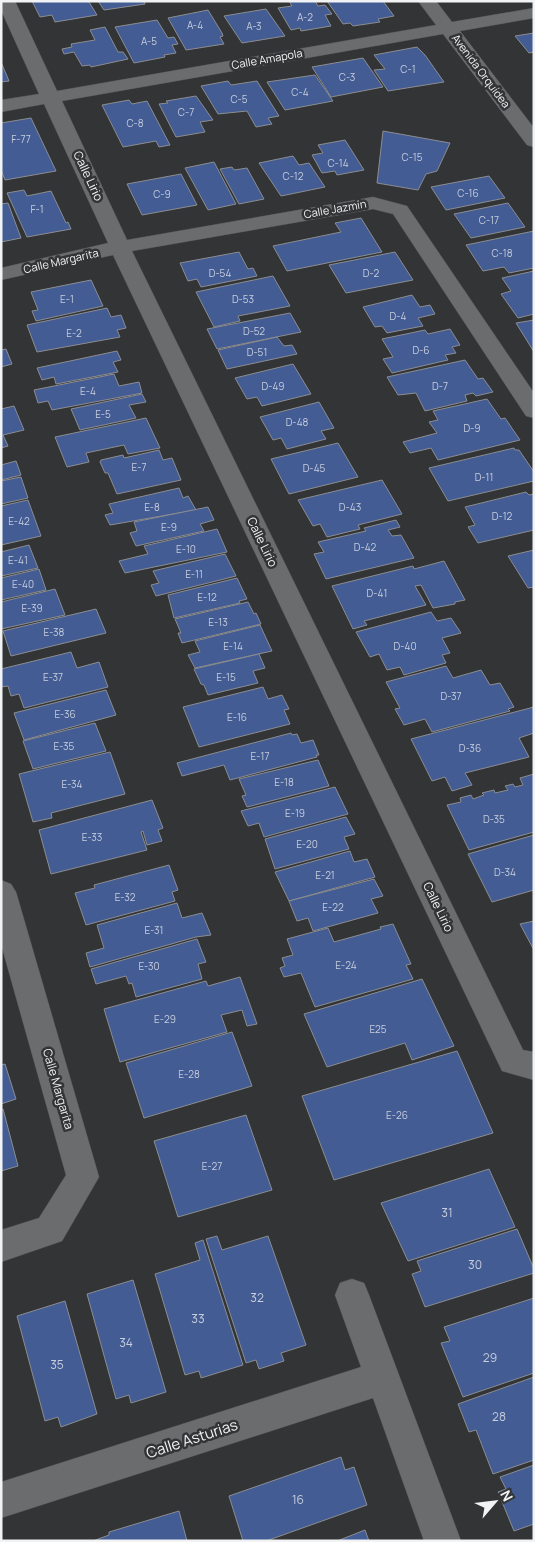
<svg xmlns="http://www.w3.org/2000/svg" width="535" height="1542" viewBox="0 0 535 1542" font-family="Manrope,sans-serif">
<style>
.building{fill:#435c94;stroke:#8b8d90}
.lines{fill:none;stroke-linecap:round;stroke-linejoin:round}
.minor-casing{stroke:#4e4f51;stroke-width:1}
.minor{fill:#6a6c6e;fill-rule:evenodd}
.labels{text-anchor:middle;stroke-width:5;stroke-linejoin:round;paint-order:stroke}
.number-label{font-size:10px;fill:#c6cddc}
.far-street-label{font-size:11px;fill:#f2f3f4;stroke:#323436}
.street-label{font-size:12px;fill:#f2f3f4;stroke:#323436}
.near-number-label{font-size:12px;fill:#c6cddc}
.near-street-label{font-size:15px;fill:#f2f3f4;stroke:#323436}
</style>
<rect width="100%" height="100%" fill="#323436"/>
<g class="building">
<polygon points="32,1 92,1 89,2 97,15 55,22 52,15 40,17"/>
<polygon points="98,1 144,1 145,4 104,10"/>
<polygon points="289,1 315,1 318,6 325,5 332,14 325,15 331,26 301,31 300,28 291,30 278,8 292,6"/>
<polygon points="327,1 383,1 394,16 378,19 380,22 353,26 350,23 343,24"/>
<polygon points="266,9 285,36 242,43 224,16"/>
<polygon points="208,10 222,33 223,36 220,37 224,44 186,50 168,18"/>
<polygon points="157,20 168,38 174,37 178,44 172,45 176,53 164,55 165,57 134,63 115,27"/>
<polygon points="105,27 118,52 123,52 128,59 91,67 90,65 82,66 74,52 64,54 62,49 72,47 71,44 95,40 90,30"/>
<polygon points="534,33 534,52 529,53 515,36"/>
<polygon points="417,47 425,55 444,82 388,91 374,70 385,69 374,55"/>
<polygon points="363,58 383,87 331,97 312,67"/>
<polygon points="1,62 9,81 1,82"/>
<polygon points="315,75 333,101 285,110 267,82"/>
<polygon points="228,81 231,85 257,81 279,116 268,118 272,124 256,127 247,111 218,114 201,86"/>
<polygon points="196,96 213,120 200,122 205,132 176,137 159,104 168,103 166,101"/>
<polygon points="129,100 132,104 147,101 170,145 159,147 156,141 123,147 102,105"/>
<polygon points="31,118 56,171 5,180 1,170 1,123"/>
<polygon points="383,131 450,143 437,171 426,174 418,190 377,183"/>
<polygon points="345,140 364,170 337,175 335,171 322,173 312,155 323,153 318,145"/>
<polygon points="293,156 299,165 309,163 325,187 281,196 259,163"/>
<polygon points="214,162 236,204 208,210 185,168"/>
<polygon points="232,167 234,170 247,168 264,199 239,204 220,169"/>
<polygon points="181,174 197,205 142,215 127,184"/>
<polygon points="489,176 505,198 446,210 431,187"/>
<polygon points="24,190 27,196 51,191 66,223 68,222 71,229 27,237 7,193"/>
<polygon points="8,203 21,238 1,242 1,204"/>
<polygon points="508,203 525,227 471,238 454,214"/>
<polygon points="361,218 382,252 287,271 273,246 341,232 335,223"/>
<polygon points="534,231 534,268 509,273 504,267 483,271 466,245"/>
<polygon points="239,252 248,269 253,268 257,276 201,287 197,279 188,281 180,263"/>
<polygon points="395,252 413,280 346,293 329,265"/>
<polygon points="534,271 534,314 518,318 501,294 511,291 502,278"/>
<polygon points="273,276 290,306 238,316 240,321 214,327 196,292"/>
<polygon points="91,280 103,306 36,321 32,311 38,310 31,292"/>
<polygon points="412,295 420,307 430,305 435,314 418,318 423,326 387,333 382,326 375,327 363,307"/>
<polygon points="107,308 111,317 121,315 126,328 117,330 120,337 37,352 27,325"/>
<polygon points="290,313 301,332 217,349 207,329"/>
<polygon points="534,320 534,352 516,323"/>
<polygon points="450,329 460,345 452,347 456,353 445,355 448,360 392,373 383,359 393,357 382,339 425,330 428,334"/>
<polygon points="277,337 284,346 292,345 297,354 227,369 218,350"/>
<polygon points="6,349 12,364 1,367 1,350"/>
<polygon points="117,351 121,360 113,362 118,372 56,384 54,377 42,380 37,368"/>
<polygon points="465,360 478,379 483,378 493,392 476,396 473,393 465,395 467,401 425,411 416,393 398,395 387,377"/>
<polygon points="293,364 311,394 262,406 257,397 247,399 235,378"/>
<polygon points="114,374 119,386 139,382 142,393 52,410 48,401 38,403 34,390"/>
<polygon points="142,394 146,402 129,405 136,418 80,430 71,409"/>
<polygon points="487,399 501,419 505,418 520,440 438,460 431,448 410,453 403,442 437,433 429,422 438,420 433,411"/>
<polygon points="319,402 334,428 321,431 326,439 287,449 281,438 273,440 260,417"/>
<polygon points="14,406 24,430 3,435 8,446 1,448 1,409"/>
<polygon points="146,418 160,448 128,454 124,445 86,453 89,462 67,467 55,437"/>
<polygon points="338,443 358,477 289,494 271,459"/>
<polygon points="514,448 515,450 519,450 534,472 534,481 448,501 429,468"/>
<polygon points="159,450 163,460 172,458 181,480 117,494 108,473 105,473 100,462 101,460 123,455 124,458"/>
<polygon points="16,461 21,475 1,480 1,465"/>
<polygon points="21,477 28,498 1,504 1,481"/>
<polygon points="382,480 402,514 358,525 360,529 327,537 320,524 313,526 298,500"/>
<polygon points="179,488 183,498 188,496 196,510 110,525 105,515 113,513 109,504"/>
<polygon points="526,492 529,495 534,494 534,530 478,543 468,527 475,525 465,507"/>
<polygon points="28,500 41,536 1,545 1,506"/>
<polygon points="208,507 214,520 200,524 204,531 136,546 130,533 137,531 134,522"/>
<polygon points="396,520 400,527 388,530 392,536 401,535 414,558 326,579 314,554 324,552 318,542 366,531 364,528"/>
<polygon points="217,529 227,552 125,573 119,561 148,554 144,546"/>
<polygon points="29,545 38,568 1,576 1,552"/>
<polygon points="534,550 534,587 528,588 508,556"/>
<polygon points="225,554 236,576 156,596 151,585 159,583 153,571"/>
<polygon points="444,561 465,600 455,602 455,604 433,608 421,585 415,586 426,605 364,621 367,625 353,629 332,586 413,566 414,569"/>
<polygon points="39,569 46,590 1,600 1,578"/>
<polygon points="237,578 247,599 239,601 240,603 174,618 168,595"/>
<polygon points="55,589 65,615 1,629 1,602"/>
<polygon points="248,602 254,614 256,613 261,624 182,643 178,633 181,633 175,619"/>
<polygon points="96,609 106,633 11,656 3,631"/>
<polygon points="431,612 437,621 451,618 461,633 442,638 450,653 442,655 446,663 404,675 400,667 387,670 379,654 370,657 356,632"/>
<polygon points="260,625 272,651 195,668 188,655 200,652 195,641"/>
<polygon points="71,652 77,668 99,662 108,687 24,708 19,694 11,696 8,686 1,687 1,669"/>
<polygon points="259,654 265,668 253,671 258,683 208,695 204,685 201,684 194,669"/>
<polygon points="446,666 453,678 481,670 490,685 500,683 514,707 508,709 510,711 432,732 425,719 404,725 395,709 400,708 386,682"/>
<polygon points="263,687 268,699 282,695 289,709 284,710 290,724 199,747 183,707"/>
<polygon points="106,690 116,715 24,740 14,713"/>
<polygon points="534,707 534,733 519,738 529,757 465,773 472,785 452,791 445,777 432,781 411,739"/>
<polygon points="95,723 106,751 33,769 23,741"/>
<polygon points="291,733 292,735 297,734 301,743 313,740 319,755 316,755 317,757 230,780 224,765 182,776 177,763"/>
<polygon points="110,752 125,794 51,813 52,818 33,822 19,774"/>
<polygon points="318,760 329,786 247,807 242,796 246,795 239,779"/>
<polygon points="534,774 534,832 469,850 447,805 461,802 460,798 471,795 473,799 484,795 482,793 494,790 495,793 508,790 505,786 513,784 515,787 523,785 520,778"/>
<polygon points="335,787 348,814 264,837 259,823 248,826 241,811"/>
<polygon points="152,800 163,828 158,830 162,841 147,845 143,831 141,832 147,850 51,874 39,830"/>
<polygon points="346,817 355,834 344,837 349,849 275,869 265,839"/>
<polygon points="534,835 534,890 492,902 468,854"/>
<polygon points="350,851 354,862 367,859 375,877 289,901 275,872"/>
<polygon points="169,865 178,890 172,892 175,901 86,925 75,893 95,888 94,885"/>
<polygon points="374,879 383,896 371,899 378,913 313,931 308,918 297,921 289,901"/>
<polygon points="177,903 182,918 202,913 211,935 196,937 90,967 86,953 104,948 97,925"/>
<polygon points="534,921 534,950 520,924"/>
<polygon points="393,924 411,964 406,965 413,979 315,1007 301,973 284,977 280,968 285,966 282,958 293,955 287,939 328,928 334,942 381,929 380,927"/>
<polygon points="197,939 206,962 198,964 202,979 136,997 132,983 129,984 126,976 96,984 91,969"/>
<polygon points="240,977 257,1024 247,1026 242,1010 221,1015 227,1032 120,1062 104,1009 206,981 208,986"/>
<polygon points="422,979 454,1046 412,1060 405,1043 327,1067 304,1014"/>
<polygon points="232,1032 252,1086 144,1118 126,1063"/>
<polygon points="457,1051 493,1133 334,1180 302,1096"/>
<polygon points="5,1064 16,1099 1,1104 1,1065"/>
<polygon points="3,1109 18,1166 1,1171 1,1110"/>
<polygon points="246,1115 272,1190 178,1217 154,1141"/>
<polygon points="489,1169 515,1227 408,1261 381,1203"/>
<polygon points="517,1229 534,1269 534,1273 425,1307 412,1274 421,1271 417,1261"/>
<polygon points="217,1236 222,1250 268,1236 306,1345 281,1353 284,1361 259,1369 256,1360 246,1363 206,1239"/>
<polygon points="203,1240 243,1365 201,1378 199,1371 185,1375 155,1274 200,1260 195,1243"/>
<polygon points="133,1280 166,1392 131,1403 129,1395 116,1399 87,1294"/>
<polygon points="534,1298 534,1373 463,1397 441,1343 450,1341 444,1327"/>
<polygon points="65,1301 97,1414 61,1427 58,1417 45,1421 17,1316"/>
<polygon points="534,1377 534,1460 493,1474 476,1430 469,1432 458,1404"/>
<polygon points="341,1457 345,1470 354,1467 367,1505 266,1541 243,1541 229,1496"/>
<polygon points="534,1465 534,1524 514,1531 498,1492 506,1489 500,1477"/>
<polygon points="179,1511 187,1541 93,1541 109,1535 109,1532"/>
<polygon points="365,1530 369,1541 337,1541"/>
</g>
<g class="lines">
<defs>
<g id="minor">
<polygon points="1,1 15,1 57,91 436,25 418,1 436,1 452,22 534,8 534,18 460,31 534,128 534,147 527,145 443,34 62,101 127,240 373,197 407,206 534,393 534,418 526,416 393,214 373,209 132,251 523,1050 534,1052 534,1080 502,1071 113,255 1,280 1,268 108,243 44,104 1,112 1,100 39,94 1,10"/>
<polygon points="1,880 11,884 16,892 99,1177 62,1241 1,1262 1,1230 39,1218 66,1175 1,944"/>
<polygon points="352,1279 364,1283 369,1295 461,1541 424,1541 373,1398 1,1518 1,1482 361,1367 335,1295 340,1283"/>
</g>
</defs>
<use href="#minor" class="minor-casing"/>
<use href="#minor" class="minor"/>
</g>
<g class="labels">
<g class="number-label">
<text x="305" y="21">A-2</text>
<text x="195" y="29">A-4</text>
<text x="254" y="30">A-3</text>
<text x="149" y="45">A-5</text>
<text x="408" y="73">C-1</text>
<text x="347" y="81">C-3</text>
<text x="300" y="96">C-4</text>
<text x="239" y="103">C-5</text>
<text x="186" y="116">C-7</text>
<text x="135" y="127">C-8</text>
<text x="21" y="143">F-77</text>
<text x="412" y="161">C-15</text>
<text x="338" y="167">C-14</text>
<text x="293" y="180">C-12</text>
<text x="468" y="197">C-16</text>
<text x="162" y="198">C-9</text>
<text x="37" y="213">F-1</text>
<text x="489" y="224">C-17</text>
<text x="502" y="257">C-18</text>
<text x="220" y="277">D-54</text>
<text x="371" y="277">D-2</text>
<text x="67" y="303">E-1</text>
<text x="243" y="303">D-53</text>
<text x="398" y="320">D-4</text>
<text x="254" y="335">D-52</text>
<text x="74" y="337">E-2</text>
<text x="421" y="354">D-6</text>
<text x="257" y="356">D-51</text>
<text x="273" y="390">D-49</text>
<text x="440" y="390">D-7</text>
<text x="88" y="395">E-4</text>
<text x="103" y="418">E-5</text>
<text x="297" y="426">D-48</text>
<text x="472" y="432">D-9</text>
<text x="139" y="471">E-7</text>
<text x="314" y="472">D-45</text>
<text x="484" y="481">D-11</text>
<text x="152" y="511">E-8</text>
<text x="350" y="511">D-43</text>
<text x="502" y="520">D-12</text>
<text x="19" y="525">E-42</text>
<text x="169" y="531">E-9</text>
<text x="365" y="551">D-42</text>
<text x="186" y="553">E-10</text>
<text x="18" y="564">E-41</text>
<text x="194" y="578">E-11</text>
<text x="23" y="588">E-40</text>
<text x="377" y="597">D-41</text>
<text x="207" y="601">E-12</text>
<text x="32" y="612">E-39</text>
<text x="218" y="626">E-13</text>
<text x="54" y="636">E-38</text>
<text x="233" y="650">E-14</text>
<text x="405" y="650">D-40</text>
<text x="53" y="681">E-37</text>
<text x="226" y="681">E-15</text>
<text x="451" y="700">D-37</text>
<text x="65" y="718">E-36</text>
<text x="237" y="721">E-16</text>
<text x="64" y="750">E-35</text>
<text x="470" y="752">D-36</text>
<text x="260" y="760">E-17</text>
<text x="284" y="786">E-18</text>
<text x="72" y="788">E-34</text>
<text x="295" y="817">E-19</text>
<text x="494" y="823">D-35</text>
<text x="92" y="841">E-33</text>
<text x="307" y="848">E-20</text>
<text x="505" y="876">D-34</text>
<text x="325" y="879">E-21</text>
<text x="125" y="901">E-32</text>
<text x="333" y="911">E-22</text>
<text x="154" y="934">E-31</text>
<text x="346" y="969">E-24</text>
<text x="149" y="970">E-30</text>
<text x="165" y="1023">E-29</text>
<text x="378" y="1033">E25</text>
<text x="189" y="1078">E-28</text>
<text x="397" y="1119">E-26</text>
<text x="212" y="1170">E-27</text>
</g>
<g class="far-street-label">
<text transform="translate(267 59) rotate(-10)" y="4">Calle Amapola</text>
<text transform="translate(481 71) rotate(53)" y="4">Avenida Orquídea</text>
<text transform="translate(335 209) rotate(-10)" y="4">Calle Jazmín</text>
<text transform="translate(61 261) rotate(-13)" y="4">Calle Margarita</text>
</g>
<g class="street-label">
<text transform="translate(88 176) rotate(65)" y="4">Calle Lirio</text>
<text transform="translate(262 542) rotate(64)" y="4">Calle Lirio</text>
<text transform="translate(438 907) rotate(64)" y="4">Calle Lirio</text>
<text transform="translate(58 1089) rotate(74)" y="4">Calle Margarita</text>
</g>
<g class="near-number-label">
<text x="447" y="1217">31</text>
<text x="475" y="1269">30</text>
<text x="257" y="1302">32</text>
<text x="198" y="1323">33</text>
<text x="126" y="1347">34</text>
<text x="490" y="1362">29</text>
<text x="57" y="1369">35</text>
<text x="499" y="1421">28</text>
<text x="298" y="1504">16</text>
</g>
<g class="near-street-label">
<text transform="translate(192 1439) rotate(-18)" y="5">Calle Asturias</text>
</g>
</g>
<rect width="535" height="1542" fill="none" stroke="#f2f3f4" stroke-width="5"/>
<g transform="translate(495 1502) rotate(62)" stroke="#323436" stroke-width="4" paint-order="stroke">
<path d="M0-4L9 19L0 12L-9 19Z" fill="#f2f3f4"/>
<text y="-8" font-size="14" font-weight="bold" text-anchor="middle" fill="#f2f3f4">N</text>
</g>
</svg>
